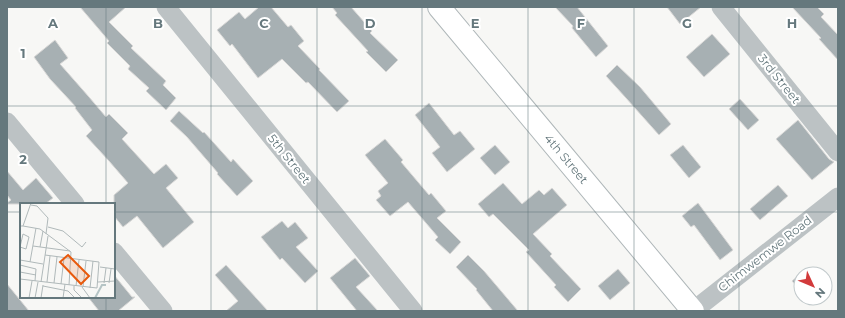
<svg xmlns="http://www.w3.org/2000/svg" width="845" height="318" viewBox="0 0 845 318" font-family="Montserrat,sans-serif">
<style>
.building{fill:#a7b0b3;stroke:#d9d8d7}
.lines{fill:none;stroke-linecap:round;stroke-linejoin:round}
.secondary-casing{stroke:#afb7b9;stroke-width:24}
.street{stroke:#bcc2c4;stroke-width:19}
.secondary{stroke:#fff;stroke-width:22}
.grid{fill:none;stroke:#65787d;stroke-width:1;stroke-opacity:0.55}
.labels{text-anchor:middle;stroke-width:4;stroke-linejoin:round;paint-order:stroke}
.street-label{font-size:12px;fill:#65787d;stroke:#fff}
.inset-river{fill:none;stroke:#b5c4c5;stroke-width:2}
.inset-road{fill:none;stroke:#b0b9ba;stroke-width:1}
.view{fill:#e8590c;fill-opacity:0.15;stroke:#e8590c;stroke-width:2}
.inset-edge{fill:none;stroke:#65787d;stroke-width:2}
.grid-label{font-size:13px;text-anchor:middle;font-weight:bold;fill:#65787d;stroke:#fff;stroke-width:4;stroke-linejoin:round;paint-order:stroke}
</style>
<rect width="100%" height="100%" fill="#f7f7f5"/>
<g class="building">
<polygon points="80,7 126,7 109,22 133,46 131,48 166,81 163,85 176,98 166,110 146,91 149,88 128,69 130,66 107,43 109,41"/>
<polygon points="259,7 271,7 288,27 291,25 304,41 298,46 320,69 319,70 349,101 337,112 308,82 306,83 282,59 258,78 232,44 230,46 217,30 239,12 245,19"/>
<polygon points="332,7 351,7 372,31 370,33 398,60 386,72 366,52 368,51 335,15 337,13"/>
<polygon points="555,7 577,7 608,46 596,57 572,28 573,26"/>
<polygon points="667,7 701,7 680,24"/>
<polygon points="792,7 817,7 824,14 821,17 838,35 838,60 819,39 821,38"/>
<polygon points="712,34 730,54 704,77 686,57"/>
<polygon points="55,40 68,58 60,64 89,97 106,117 109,114 128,133 122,139 154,174 166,164 178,178 166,188 194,222 163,248 137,216 123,227 114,216 114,195 128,183 109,161 86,136 92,130 75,108 76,107 50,79 34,57"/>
<polygon points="617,65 640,87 671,124 659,135 626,98 606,76"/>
<polygon points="740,99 759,120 748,130 729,109"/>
<polygon points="429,103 454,135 460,131 475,149 447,172 432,153 440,147 415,115"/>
<polygon points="179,111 203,133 204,132 231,162 233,159 253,181 237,196 217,174 218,173 187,137 170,121"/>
<polygon points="798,120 829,159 834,162 812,180 776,139"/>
<polygon points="385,139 403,160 401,162 429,195 431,193 446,211 437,218 461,242 450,254 435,240 438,237 408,202 390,216 376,200 381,196 378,191 388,183 365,155"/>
<polygon points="495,145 510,162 495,175 480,158"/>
<polygon points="683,145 701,167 689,178 670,155"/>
<polygon points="7,171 23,190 36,178 53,198 45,204 7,204 7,203 11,200 7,195"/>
<polygon points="503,183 522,204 539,190 544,195 552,188 567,205 533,234 552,254 550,256 581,289 568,302 554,287 556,285 526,252 529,250 493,214 489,217 478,204"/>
<polygon points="778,185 788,196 760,220 750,209"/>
<polygon points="698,203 733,250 720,260 694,225 691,227 682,216"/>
<polygon points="282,221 288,228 295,222 308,238 296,247 318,271 305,283 282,258 280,260 261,237"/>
<polygon points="468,255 484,271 518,311 493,311 476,290 477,289 456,267"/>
<polygon points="355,258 370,276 356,287 378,311 357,311 330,278"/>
<polygon points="226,265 268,311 226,311 238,301 215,275"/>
<polygon points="618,269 630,283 610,300 598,286"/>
<polygon points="805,270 808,274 801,274 801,291 792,281"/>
<polygon points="114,275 132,297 135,297 118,311 99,311 88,297 114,297"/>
<polygon points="7,284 29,311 7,311"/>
</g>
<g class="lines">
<defs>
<polyline id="secondary" points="439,7 693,311"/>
</defs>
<use href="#secondary" class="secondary-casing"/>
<g class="street">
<polyline points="166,7 413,311"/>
<polyline points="721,7 838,152"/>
<polyline points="7,122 75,204"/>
<polyline points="114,252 163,311"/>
<polyline points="693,311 838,197"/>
</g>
<use href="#secondary" class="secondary"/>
</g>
<path class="grid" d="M106 7V204M211 7V311M317 7V311M422 7V311M528 7V311M634 7V311M739 7V311M7 106H838M7 212H21M114 212H838M106 297V311"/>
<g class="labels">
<g class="street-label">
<text transform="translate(779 79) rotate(51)" y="4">3rd Street</text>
<text transform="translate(289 159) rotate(51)" y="4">5th Street</text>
<text transform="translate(566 159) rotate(50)" y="4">4th Street</text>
<text transform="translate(765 254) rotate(-38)" y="4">Chimwemwe Road</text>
</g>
</g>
<g transform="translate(20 203)">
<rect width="95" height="95" fill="#f7f7f5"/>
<path class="inset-river" d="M75 95 82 82H86"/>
<path class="inset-road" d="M11 2 17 3 28 15 26 31M0 23H3L11 0M3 23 20 26 51 49 49 82M28 24 43 28 62 44 66 39M3 31 9 34 6 46 0 44ZM13 43 50 48M20 44 23 28M0 57 23 61M10 59 16 25M0 62 16 66 15 78M80 64 95 66M0 69 16 72M0 76 77 85 79 59 25 52M21 79 28 33M27 79 30 53M78 79 95 78M34 80 37 54M84 80 86 65M89 80 91 66M41 81 44 55M23 83 48 88 55 95M54 83V87L62 95M56 83 59 57M62 84 70 95M63 84 66 58M70 85 73 58M9 95 12 78M15 95 18 79M21 95 23 82M43 95 45 81"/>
<path class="view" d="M48 52 69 73 61 81 40 59Z"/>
<rect width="95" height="95" class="inset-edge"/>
</g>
<g class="grid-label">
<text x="53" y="28">A</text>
<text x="158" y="28">B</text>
<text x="264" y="28">C</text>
<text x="370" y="28">D</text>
<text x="475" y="28">E</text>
<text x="581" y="28">F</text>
<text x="687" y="28">G</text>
<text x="792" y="28">H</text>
<text x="23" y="58">1</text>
<text x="23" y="164">2</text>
</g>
<rect width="845" height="318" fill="none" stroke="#65787d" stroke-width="16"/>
<g transform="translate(813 286) rotate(134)"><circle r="19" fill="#ffffff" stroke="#c1c9cb"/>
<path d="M0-3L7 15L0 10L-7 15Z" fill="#d23a3b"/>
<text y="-6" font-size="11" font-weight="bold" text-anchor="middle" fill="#65787d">N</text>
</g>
</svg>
